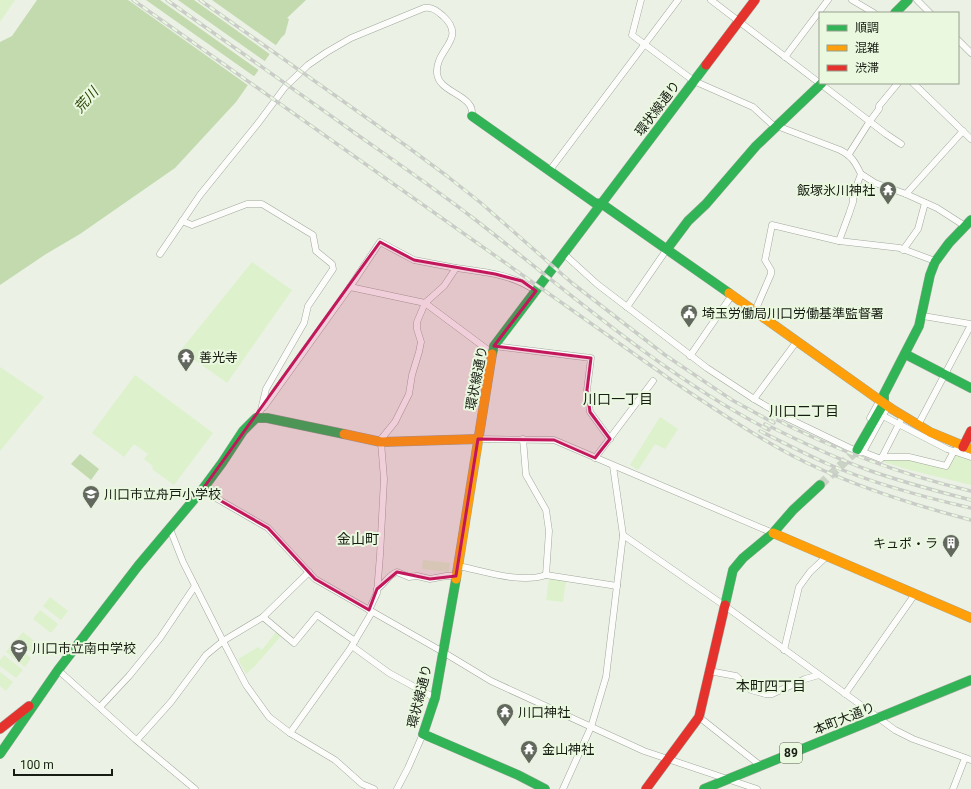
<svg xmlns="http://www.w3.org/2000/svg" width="971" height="789" viewBox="0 0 971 789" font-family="Roboto,'Noto Sans JP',sans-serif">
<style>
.green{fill:#ddf1cc}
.water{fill:#c2daae}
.pier{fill:#ebf2e5}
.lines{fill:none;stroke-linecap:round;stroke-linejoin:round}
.secondary-tunnel{stroke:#cbd2c6;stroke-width:9;stroke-dasharray:9 4.5;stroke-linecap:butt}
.street-casing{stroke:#a1a79c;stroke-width:7}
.fast-casing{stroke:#a1a79c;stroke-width:10}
.slow-casing{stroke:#a1a79c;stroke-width:10}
.jam-casing{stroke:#a1a79c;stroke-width:10}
.street{stroke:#fcfdfb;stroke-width:6}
.fast{stroke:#30b455;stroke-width:9}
.slow{stroke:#ff9f0a;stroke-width:9}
.jam{stroke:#e5322d;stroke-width:9}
.rail-casing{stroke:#caccc8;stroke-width:3.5}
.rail{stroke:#eaf8df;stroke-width:2;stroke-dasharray:6;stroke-linecap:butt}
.marked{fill:#c2185b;fill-opacity:0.2;stroke:#c2185b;stroke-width:3;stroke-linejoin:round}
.labels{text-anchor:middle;stroke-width:4;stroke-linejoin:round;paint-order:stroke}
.shield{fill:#eaf8df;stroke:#575f51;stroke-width:1}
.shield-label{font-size:12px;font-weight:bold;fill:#181d14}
.street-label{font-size:13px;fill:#181d14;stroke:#eaf8df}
.poi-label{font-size:13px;fill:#181d14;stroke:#eaf8df;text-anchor:start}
.water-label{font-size:14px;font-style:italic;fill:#2a4406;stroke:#eaf8df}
.neighbourhood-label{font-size:14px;fill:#181d14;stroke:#eaf8df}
</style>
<rect width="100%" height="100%" fill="#ebf2e5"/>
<g class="green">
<polygon points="0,0 15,0 0,22"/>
<polygon points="252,262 292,290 227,383 181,350"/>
<polygon points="0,367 44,397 0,451"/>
<polygon points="135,375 213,433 174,485 152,469 153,466 144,459 148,454 134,444 124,457 92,433"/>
<polygon points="660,417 678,429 665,449 655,444 638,470 630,465"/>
<polygon points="956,454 971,459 971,485 906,469 881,461 883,460 909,460 947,470"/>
<polygon points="423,560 450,563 449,572 422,569"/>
<polygon points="549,578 566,580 563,602 546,600"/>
<polygon points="50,597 68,611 61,620 43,606"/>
<polygon points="40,610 58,624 51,633 33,619"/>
<polygon points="23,632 41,646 35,655 16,640"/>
<polygon points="276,632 281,636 255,666 246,674 238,659 258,647 262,650"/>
<polygon points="13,643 31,658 25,667 6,652"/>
<polygon points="4,655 23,670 16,678 0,666 0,660"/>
<polygon points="0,672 13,682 6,691 0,686"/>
</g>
<g class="water">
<polygon points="37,0 306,0 287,18 289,19 285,34 281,38 236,102 175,168 80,234 46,254 0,285 0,42 12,36"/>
<polygon points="80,454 99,469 91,480 71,464"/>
</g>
<g class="pier">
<polygon points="128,0 146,0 255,77 249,86"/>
<polygon points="160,0 178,0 266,62 260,71"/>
<polygon points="194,0 212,0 277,46 271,55"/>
</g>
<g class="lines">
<polyline class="secondary-tunnel" points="820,485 857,450"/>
<defs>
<g id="street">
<polyline points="641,0 632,35 694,81 753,107 775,127"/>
<polyline points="711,0 886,134 901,144"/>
<polyline points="852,0 874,13"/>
<polyline points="917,0 930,13"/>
<polyline points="958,40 971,53"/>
<polyline points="785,57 828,0"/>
<polyline points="913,83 971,139"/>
<path d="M777 126 840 150C852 156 855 162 861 174L853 195V202L849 214 839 241"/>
<polyline points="849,154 870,121 879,109 879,106 898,83"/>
<polyline points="550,170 678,0"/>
<polyline points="861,174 875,183 906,194 937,208 965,226"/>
<polyline points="906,194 963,131"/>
<polyline points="182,221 192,225 247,204 262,204 313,235 316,251 332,264 333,269 308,306 304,323 266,389 261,410"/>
<polyline points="903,250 918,229 925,203"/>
<path d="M160 254 200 195 259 122 285 87 308 65 327 52 351 38 424 8C433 7 437 11 443 16 468 39 435 49 437 73 438 89 461 93 469 104 472 107 472 111 472 116"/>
<polyline points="564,254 597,284 707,368 754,399 783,416 860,453 863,452 881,459 903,416"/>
<polyline points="350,287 425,303 492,353"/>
<polyline points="627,307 667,249"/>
<polyline points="755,311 771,274 771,270 765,260 772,225 839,241 900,248 935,261"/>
<polyline points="923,316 971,324"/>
<polyline points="494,346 591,358 587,390 590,412 610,439"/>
<polyline points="690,356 732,295"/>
<polyline points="754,399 797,341"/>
<polyline points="264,407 350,287 380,242 414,260 456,268"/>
<polyline points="883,416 947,449 971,457"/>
<polyline points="870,418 880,400"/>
<polyline points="918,425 971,325"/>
<polyline points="478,439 554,440 773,533"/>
<polyline points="523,439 526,475 546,510 549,531 546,575"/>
<polyline points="863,452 888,406"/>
<polyline points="882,457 909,457 946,466 954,451 956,450"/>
<polyline points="595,458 653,381"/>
<polyline points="202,490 268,528 315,579 443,652 491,681 644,751 757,789"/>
<polyline points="170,529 183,562 223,641 246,685 269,717 290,733 335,760 362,784 374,789"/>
<polyline points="623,535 725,606 895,730 913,739 971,760"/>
<path d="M458 566C484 571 520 584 546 575L617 586"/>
<path d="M377 589C385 584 388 575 397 572L409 577 417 576 430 579 446 576H456"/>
<path d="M369 610 377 593 380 555 384 479 381 442 382 438 395 422 409 394 412 375 419 352 421 342 417 329V322L425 303 444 286 456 268C484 272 512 274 536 291"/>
<polyline points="263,617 294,643 317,615 355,641"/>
<polyline points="352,646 389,673 435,698"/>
<polyline points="784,650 799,587 810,572 827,556"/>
<polyline points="58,670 135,739 195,789"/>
<polyline points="709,671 736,676 751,690 765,694 772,694 805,679 819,675"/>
<polyline points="845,694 915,594"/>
<polyline points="100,707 129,676 160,638 195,586"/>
<polyline points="699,717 761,766"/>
<polyline points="290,733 350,649 372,612"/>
<polyline points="137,740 171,702 206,655 223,641 263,617 309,572"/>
<polyline points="397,789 408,768 423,734"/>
<polyline points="563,789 591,727 606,677 623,535 613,466"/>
<polyline points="953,789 965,758"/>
</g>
<g id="fast">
<polyline points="895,13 908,0"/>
<polyline points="472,116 595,203 602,204 729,293"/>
<polyline points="667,249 688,221 706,204 756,146 822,83"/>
<polyline points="492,354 494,346 706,65"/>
<polyline points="905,354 971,388"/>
<polyline points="857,450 884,403 884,394 919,326 930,275 935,262 949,243 971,220"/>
<polyline points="456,579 435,698 423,734 518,775 545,789"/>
<polyline points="725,605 733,570 743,558 773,533 793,510 820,485"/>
<polyline points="0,754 58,670 138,566 202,490 222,463 243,431 256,418 267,418 344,434"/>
<polyline points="704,789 971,680"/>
</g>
<g id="slow">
<polyline points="729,293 892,409 930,432 971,449"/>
<polyline points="344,434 381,442 478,439"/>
<polyline points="773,533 971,618"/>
<polyline points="456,579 492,354"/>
</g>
<g id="jam">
<polyline points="706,65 755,0"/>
<polyline points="963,447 971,431"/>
<polyline points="0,729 29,706"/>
<polyline points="646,789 699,717 725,605"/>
</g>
</defs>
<use href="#street" class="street-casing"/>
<use href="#fast" class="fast-casing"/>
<use href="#slow" class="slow-casing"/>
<use href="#jam" class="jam-casing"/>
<use href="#street" class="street"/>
<use href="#fast" class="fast"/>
<use href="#slow" class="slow"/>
<use href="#jam" class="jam"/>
<defs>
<g id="rail">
<path d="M133 0 674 382C713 408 752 434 793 456 849 485 910 504 971 520"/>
<path d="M167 0C229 44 291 87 352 131 393 160 434 188 473 218 569 292 661 374 769 430"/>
<polyline points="200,0 405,145 447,176 481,203 572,283 665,355 732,400 774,423"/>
<path d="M771 417C837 451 899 474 971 491"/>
<path d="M765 424C799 441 833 457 868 470 902 482 936 491 971 500"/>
<path d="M760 431C782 442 805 454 828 464 874 484 923 497 971 508"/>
</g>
</defs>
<use href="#rail" class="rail-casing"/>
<use href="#rail" class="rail"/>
</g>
<path class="marked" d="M380 242 414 260 495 274 522 281 536 291 494 346 591 358 587 390 590 412 610 439 595 458 554 440 478 439 456 576 430 579 397 572 377 589 369 610 315 579 268 528 202 490Z"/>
<defs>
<symbol id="temple-pin" viewBox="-11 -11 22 30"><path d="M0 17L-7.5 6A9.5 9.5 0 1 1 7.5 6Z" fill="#62685d" stroke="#eaf8df"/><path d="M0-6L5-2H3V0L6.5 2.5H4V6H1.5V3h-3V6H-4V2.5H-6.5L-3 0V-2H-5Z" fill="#fff"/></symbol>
<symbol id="civic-pin" viewBox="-11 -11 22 30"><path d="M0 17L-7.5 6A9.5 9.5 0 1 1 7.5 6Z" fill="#62685d" stroke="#eaf8df"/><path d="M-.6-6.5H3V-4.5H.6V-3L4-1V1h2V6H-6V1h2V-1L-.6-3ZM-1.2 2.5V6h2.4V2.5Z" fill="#fff"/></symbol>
<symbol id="school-pin" viewBox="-11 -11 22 30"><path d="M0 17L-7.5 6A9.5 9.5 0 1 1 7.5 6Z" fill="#62685d" stroke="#eaf8df"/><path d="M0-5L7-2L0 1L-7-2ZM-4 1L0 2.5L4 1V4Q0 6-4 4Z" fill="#fff"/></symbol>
<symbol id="building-pin" viewBox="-11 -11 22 30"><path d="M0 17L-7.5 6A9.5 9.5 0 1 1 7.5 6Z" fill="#62685d" stroke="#eaf8df"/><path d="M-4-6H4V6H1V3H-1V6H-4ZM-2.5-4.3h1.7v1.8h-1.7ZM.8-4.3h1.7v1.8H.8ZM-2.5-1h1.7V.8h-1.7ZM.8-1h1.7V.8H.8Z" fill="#fff"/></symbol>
</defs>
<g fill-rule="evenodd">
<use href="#temple-pin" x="878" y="180" width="20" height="27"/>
<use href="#civic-pin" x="679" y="303" width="20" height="27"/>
<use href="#temple-pin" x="176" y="347" width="20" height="27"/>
<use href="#school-pin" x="81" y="484" width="20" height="27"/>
<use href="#building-pin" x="941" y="533" width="20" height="27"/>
<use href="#school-pin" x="9" y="638" width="20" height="27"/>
<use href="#temple-pin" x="495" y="702" width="20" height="27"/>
<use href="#temple-pin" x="519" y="739" width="20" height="27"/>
</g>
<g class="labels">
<rect class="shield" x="780" y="743" width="22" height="20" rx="3"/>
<g class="shield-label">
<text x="791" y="757">89</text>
</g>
<g class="street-label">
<text transform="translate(657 108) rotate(-53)" y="5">環状線通り</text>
<text transform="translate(476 378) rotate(-79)" y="5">環状線通り</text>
<text transform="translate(419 696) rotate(-76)" y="5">環状線通り</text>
<text transform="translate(844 718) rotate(-22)" y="5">本町大通り</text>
</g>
<g class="poi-label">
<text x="875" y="195" text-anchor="end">飯塚氷川神社</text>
<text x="702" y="318">埼玉労働局川口労働基準監督署</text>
<text x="199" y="362">善光寺</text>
<text x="104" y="499">川口市立舟戸小学校</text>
<text x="938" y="548" text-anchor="end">キュポ・ラ</text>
<text x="32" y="653">川口市立南中学校</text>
<text x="518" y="717">川口神社</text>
<text x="542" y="754">金山神社</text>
</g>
<g class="water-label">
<text transform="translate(86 100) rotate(-49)" y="5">荒川</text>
</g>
<g class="neighbourhood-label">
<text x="618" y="404">川口一丁目</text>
<text x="804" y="416">川口二丁目</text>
<text x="358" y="544">金山町</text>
<text x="771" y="691">本町四丁目</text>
</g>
</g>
<rect x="819" y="12" width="140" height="72" fill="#eaf8df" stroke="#96a08e"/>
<rect x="827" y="25" width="20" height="6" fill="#30b455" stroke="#96a08e"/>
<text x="855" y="32" font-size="12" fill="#181d14">順調</text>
<rect x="827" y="45" width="20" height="6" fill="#ff9f0a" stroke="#96a08e"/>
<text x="855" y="52" font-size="12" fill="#181d14">混雑</text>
<rect x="827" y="65" width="20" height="6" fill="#e5322d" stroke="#96a08e"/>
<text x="855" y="72" font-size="12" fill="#181d14">渋滞</text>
<path d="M14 769v6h98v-6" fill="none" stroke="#181d14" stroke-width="2"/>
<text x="20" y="769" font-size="12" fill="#181d14" stroke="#eaf8df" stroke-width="3" paint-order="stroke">100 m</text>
</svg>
